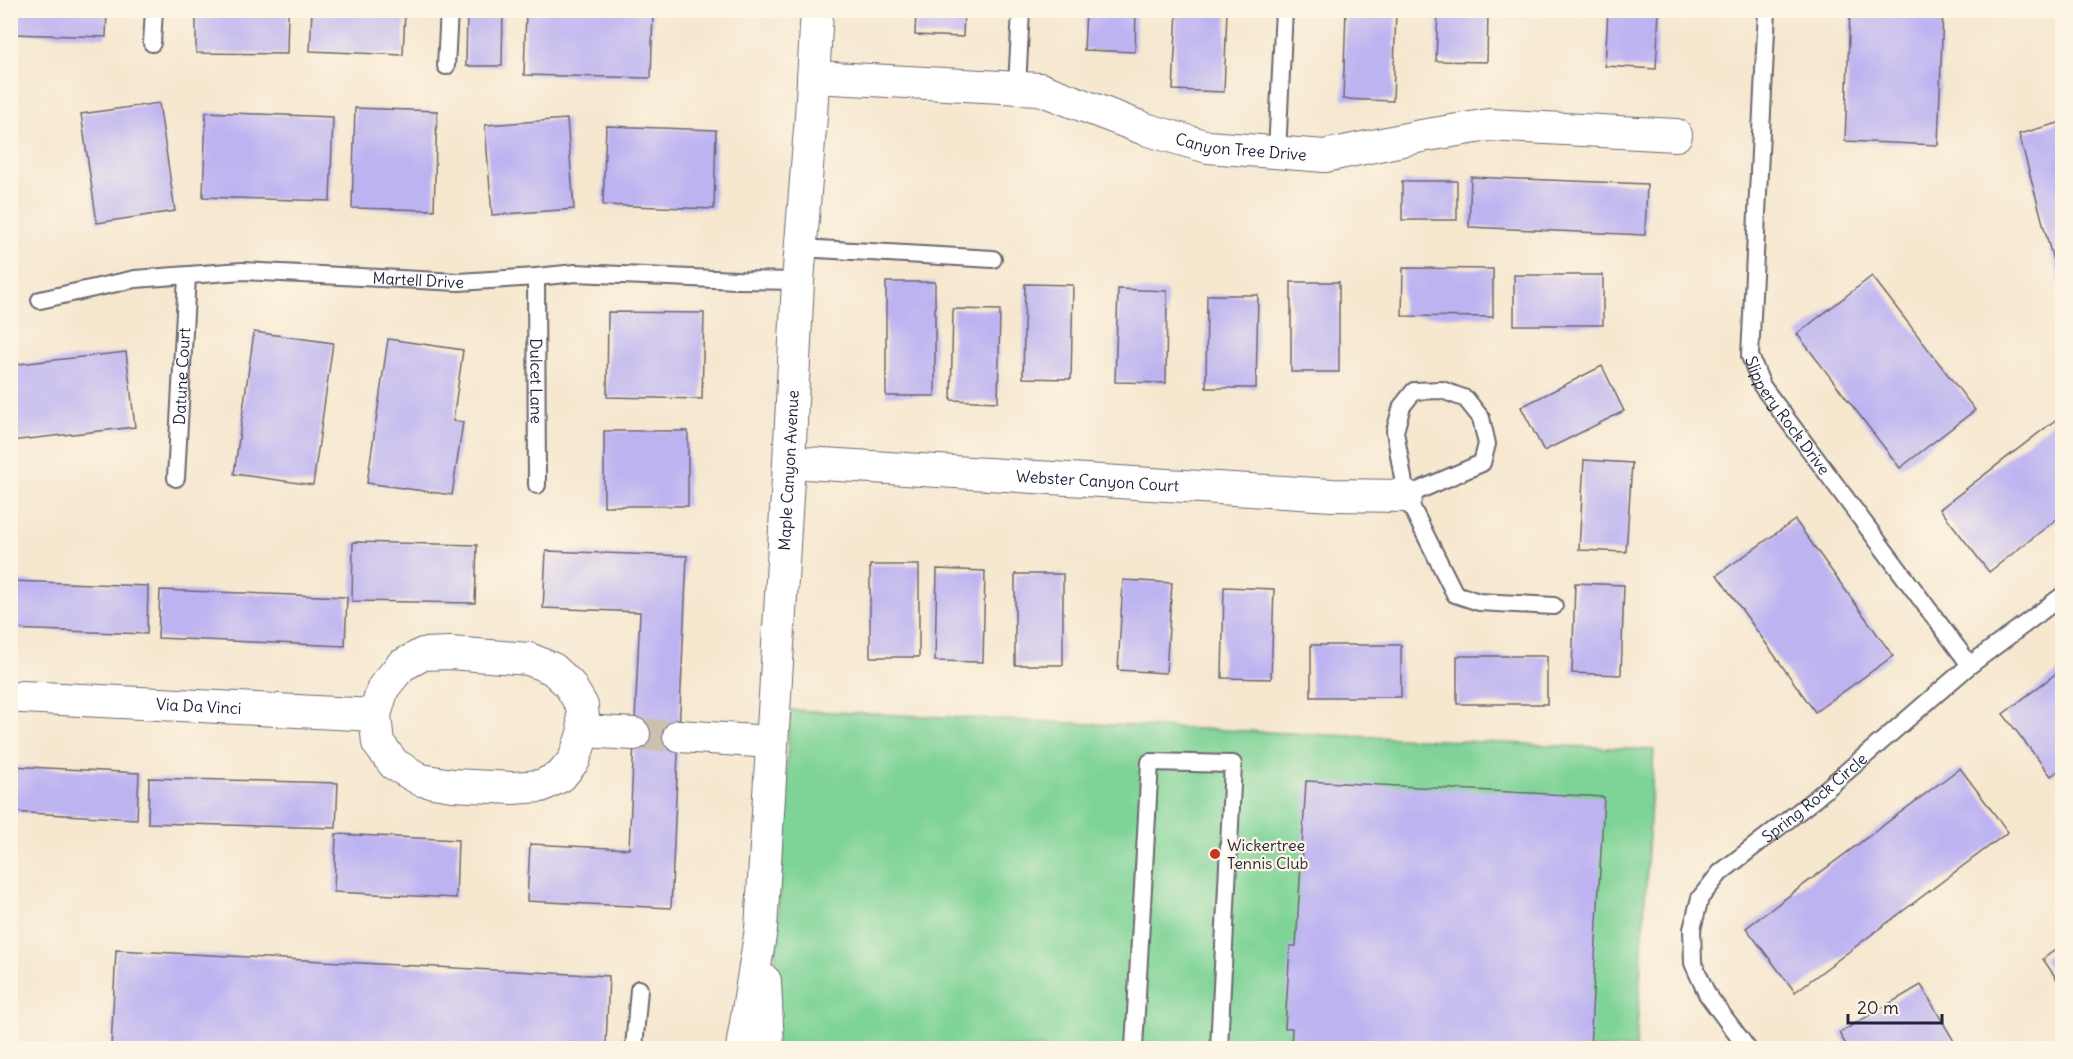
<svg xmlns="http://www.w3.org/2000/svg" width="2073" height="1059" viewBox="0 0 2073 1059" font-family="Delius,sans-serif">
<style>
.green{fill:#7ed396;stroke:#507a68;stroke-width:1.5}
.building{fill:#bdb3f1}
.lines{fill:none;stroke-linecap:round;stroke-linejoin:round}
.street-tunnel{stroke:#ccc0b1;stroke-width:32;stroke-dasharray:32 16;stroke-linecap:butt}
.lane-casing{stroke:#6c676f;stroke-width:20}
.street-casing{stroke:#6c676f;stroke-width:34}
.lane{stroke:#fff;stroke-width:16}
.street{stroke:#fff;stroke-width:32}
.poi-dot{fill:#c8321e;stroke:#fcf5e5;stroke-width:2}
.labels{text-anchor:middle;stroke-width:4.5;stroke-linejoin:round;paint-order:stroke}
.street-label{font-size:16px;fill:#22223b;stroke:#fcf5e5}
.poi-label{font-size:16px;fill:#22223b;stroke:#fcf5e5;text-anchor:start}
</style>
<rect width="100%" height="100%" fill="#fcf5e5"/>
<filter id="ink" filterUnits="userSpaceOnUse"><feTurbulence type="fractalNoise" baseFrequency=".0167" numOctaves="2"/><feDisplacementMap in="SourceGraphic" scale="12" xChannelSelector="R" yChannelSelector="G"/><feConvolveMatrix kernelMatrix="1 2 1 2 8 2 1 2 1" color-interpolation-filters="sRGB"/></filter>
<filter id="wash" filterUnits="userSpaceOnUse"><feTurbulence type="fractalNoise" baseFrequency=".008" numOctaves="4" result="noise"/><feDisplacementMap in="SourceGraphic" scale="24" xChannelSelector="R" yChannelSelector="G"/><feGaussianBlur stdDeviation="1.35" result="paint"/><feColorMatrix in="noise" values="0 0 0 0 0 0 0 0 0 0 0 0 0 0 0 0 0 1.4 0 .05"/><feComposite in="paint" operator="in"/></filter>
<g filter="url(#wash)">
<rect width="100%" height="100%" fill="#f6e7cf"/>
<polygon class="green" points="790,710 1654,750 1636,1048 770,1048"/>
<g id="blocks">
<g class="building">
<polygon points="14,10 107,10 106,37 13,34"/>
<polygon points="196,10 288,10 287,54 196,53"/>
<polygon points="312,10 405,10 403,55 310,51"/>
<polygon points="467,10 503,10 502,66 466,66"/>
<polygon points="526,10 653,10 651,78 524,75"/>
<polygon points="916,10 964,10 963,37 915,35"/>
<polygon points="1086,10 1136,10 1135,52 1084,50"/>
<polygon points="1177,10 1227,10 1224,92 1173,90"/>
<polygon points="1346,10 1396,10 1393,101 1343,99"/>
<polygon points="1438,10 1488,10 1487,62 1436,61"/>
<polygon points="1608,10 1659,10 1656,69 1605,66"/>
<polygon points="1850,10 1943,10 1938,145 1845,141"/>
<polygon points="159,103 175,211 97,223 81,114"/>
<polygon points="355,108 437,111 434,210 352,208"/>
<polygon points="206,112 333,117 330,201 203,197"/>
<polygon points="567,119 574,209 492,215 485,125"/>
<polygon points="2062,122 2062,294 2019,134"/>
<polygon points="606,126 716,130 714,209 603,205"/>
<polygon points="1471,177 1647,184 1645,235 1469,227"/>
<rect x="1402" y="181" width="55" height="39"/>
<polygon points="1403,268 1493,269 1493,317 1402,316"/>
<rect x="1514" y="275" width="89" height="50"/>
<polygon points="1872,276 1975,410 1900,468 1797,334"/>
<rect x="886" y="282" width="49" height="114"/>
<rect x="1291" y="282" width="48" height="90"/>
<polygon points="1025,284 1073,285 1071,379 1023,378"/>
<polygon points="1118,289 1167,291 1166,383 1115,382"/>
<polygon points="1207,295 1258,295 1256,388 1206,388"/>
<polygon points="953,309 1000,310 998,402 951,400"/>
<polygon points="608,312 704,313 702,399 607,397"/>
<polygon points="254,332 333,343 313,485 234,474"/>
<polygon points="388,339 463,350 453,421 463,422 452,495 367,483"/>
<polygon points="126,352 135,427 10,441 10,365"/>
<polygon points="1602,366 1624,411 1544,451 1521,407"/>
<polygon points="2062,415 2062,515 1989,572 1940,509"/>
<rect x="604" y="431" width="84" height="75"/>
<polygon points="1584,460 1632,463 1626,552 1579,550"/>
<polygon points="1795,520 1893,656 1815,712 1717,575"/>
<polygon points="353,542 477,545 475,603 352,601"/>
<polygon points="546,551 687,556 671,908 527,901 530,844 629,849 640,612 543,608"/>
<rect x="870" y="565" width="49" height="92"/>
<polygon points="937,569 985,571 983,662 935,661"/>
<rect x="1015" y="574" width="48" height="91"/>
<polygon points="1123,580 1172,583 1166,673 1118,670"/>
<polygon points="10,581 148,586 147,634 10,629"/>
<polygon points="1575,583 1624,585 1621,675 1572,673"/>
<polygon points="1224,587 1274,589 1271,679 1222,678"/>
<polygon points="160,590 347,597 345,646 158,638"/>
<rect x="1311" y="645" width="90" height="52"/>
<rect x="1457" y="656" width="90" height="48"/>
<polygon points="2062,669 2062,768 2051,776 2003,714"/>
<polygon points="10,766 139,773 137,819 10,812"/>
<polygon points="1960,768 2008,832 1795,992 1746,928"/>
<polygon points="149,778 338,783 336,828 148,823"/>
<polygon points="1306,781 1604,797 1590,1048 1291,1048 1292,1028 1285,1028 1290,946 1296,946"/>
<polygon points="336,834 458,840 456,898 334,892"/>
<polygon points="2062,945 2062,987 2043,959"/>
<polygon points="116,950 609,976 606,1045 567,1043 567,1048 111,1048"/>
<polygon points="1921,985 1958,1048 1848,1048 1839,1033"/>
</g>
</g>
</g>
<g filter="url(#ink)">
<use href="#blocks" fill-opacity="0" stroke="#6c676f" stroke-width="1.5"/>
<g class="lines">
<polyline class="street-tunnel" points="634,734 679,736"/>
<defs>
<g id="lane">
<path id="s1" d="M1767 10 1750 356 1762 386 1970 665"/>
<polyline points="152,43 154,10"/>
<polyline points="446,66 449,10"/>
<polyline points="1017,87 1021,10"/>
<polyline points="1277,152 1284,10"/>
<polyline points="800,248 993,259"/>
<path id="s2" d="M536 277 537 485"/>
<path id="s3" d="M40 300 135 279 242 271 459 282 536 277 576 273 737 280 798 281"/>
<path id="s4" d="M176 478 187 276"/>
<polyline points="1406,496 1482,463 1487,444 1481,418 1466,399 1442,390 1414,391 1402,406 1395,431 1406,496 1455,594 1479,602 1554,606"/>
<polyline points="634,1048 639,989"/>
<polyline points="1134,1048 1150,762 1233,764 1219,1048"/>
<path id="s5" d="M1747 1048 1707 994 1693 963 1692 929 1700 898 1720 873 1816 798 1970 665 2062 596"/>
</g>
<g id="street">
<path id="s6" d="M813 77 1040 89 1145 129 1208 147 1325 156 1421 136 1489 125 1676 135"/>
<path id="s7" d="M789 462 1332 495 1406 496"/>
<polygon points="450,653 529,659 553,669 569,684 582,706 584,731 574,760 561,776 541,786 513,788 452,785 421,780 394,764 378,743 375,715 383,688 401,666 423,654"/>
<path id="s8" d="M22 697 375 715"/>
<polyline points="584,731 634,734"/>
<polyline points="679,736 772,742"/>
<polyline points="765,981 768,1048"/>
<path id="s9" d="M742 1048 761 929 789 462 798 281 811 116 817 10"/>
</g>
</defs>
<use href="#lane" class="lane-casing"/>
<use href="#street" class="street-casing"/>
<use href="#lane" class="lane"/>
<use href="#street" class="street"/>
</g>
</g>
<circle class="poi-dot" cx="1215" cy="854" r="6"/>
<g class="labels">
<g class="street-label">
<text dy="6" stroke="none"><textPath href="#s6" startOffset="438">Canyon Tree Drive</textPath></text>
<text dy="6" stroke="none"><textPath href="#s3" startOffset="381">Martell Drive</textPath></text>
<text dy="6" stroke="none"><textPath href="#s4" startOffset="102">Datune Court</textPath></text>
<text dy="6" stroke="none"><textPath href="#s2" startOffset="104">Dulcet Lane</textPath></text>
<text dy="6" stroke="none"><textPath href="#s1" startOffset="417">Slippery Rock Drive</textPath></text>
<text dy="6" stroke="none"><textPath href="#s9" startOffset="580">Maple Canyon Avenue</textPath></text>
<text dy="6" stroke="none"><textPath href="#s7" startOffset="309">Webster Canyon Court</textPath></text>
<text dy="6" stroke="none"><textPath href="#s8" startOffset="177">Via Da Vinci</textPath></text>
<text dy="6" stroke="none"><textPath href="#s5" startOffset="320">Spring Rock Circle</textPath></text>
</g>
<g class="poi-label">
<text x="1227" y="851">Wickertree<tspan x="1227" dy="18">Tennis Club</tspan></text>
</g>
</g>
<rect width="2073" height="1059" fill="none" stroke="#fcf5e5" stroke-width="36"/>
<path d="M1848 1014v9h94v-9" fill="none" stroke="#22223b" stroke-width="3"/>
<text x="1857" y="1014" font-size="18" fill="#22223b" stroke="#fcf5e5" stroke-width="4.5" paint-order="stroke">20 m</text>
</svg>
